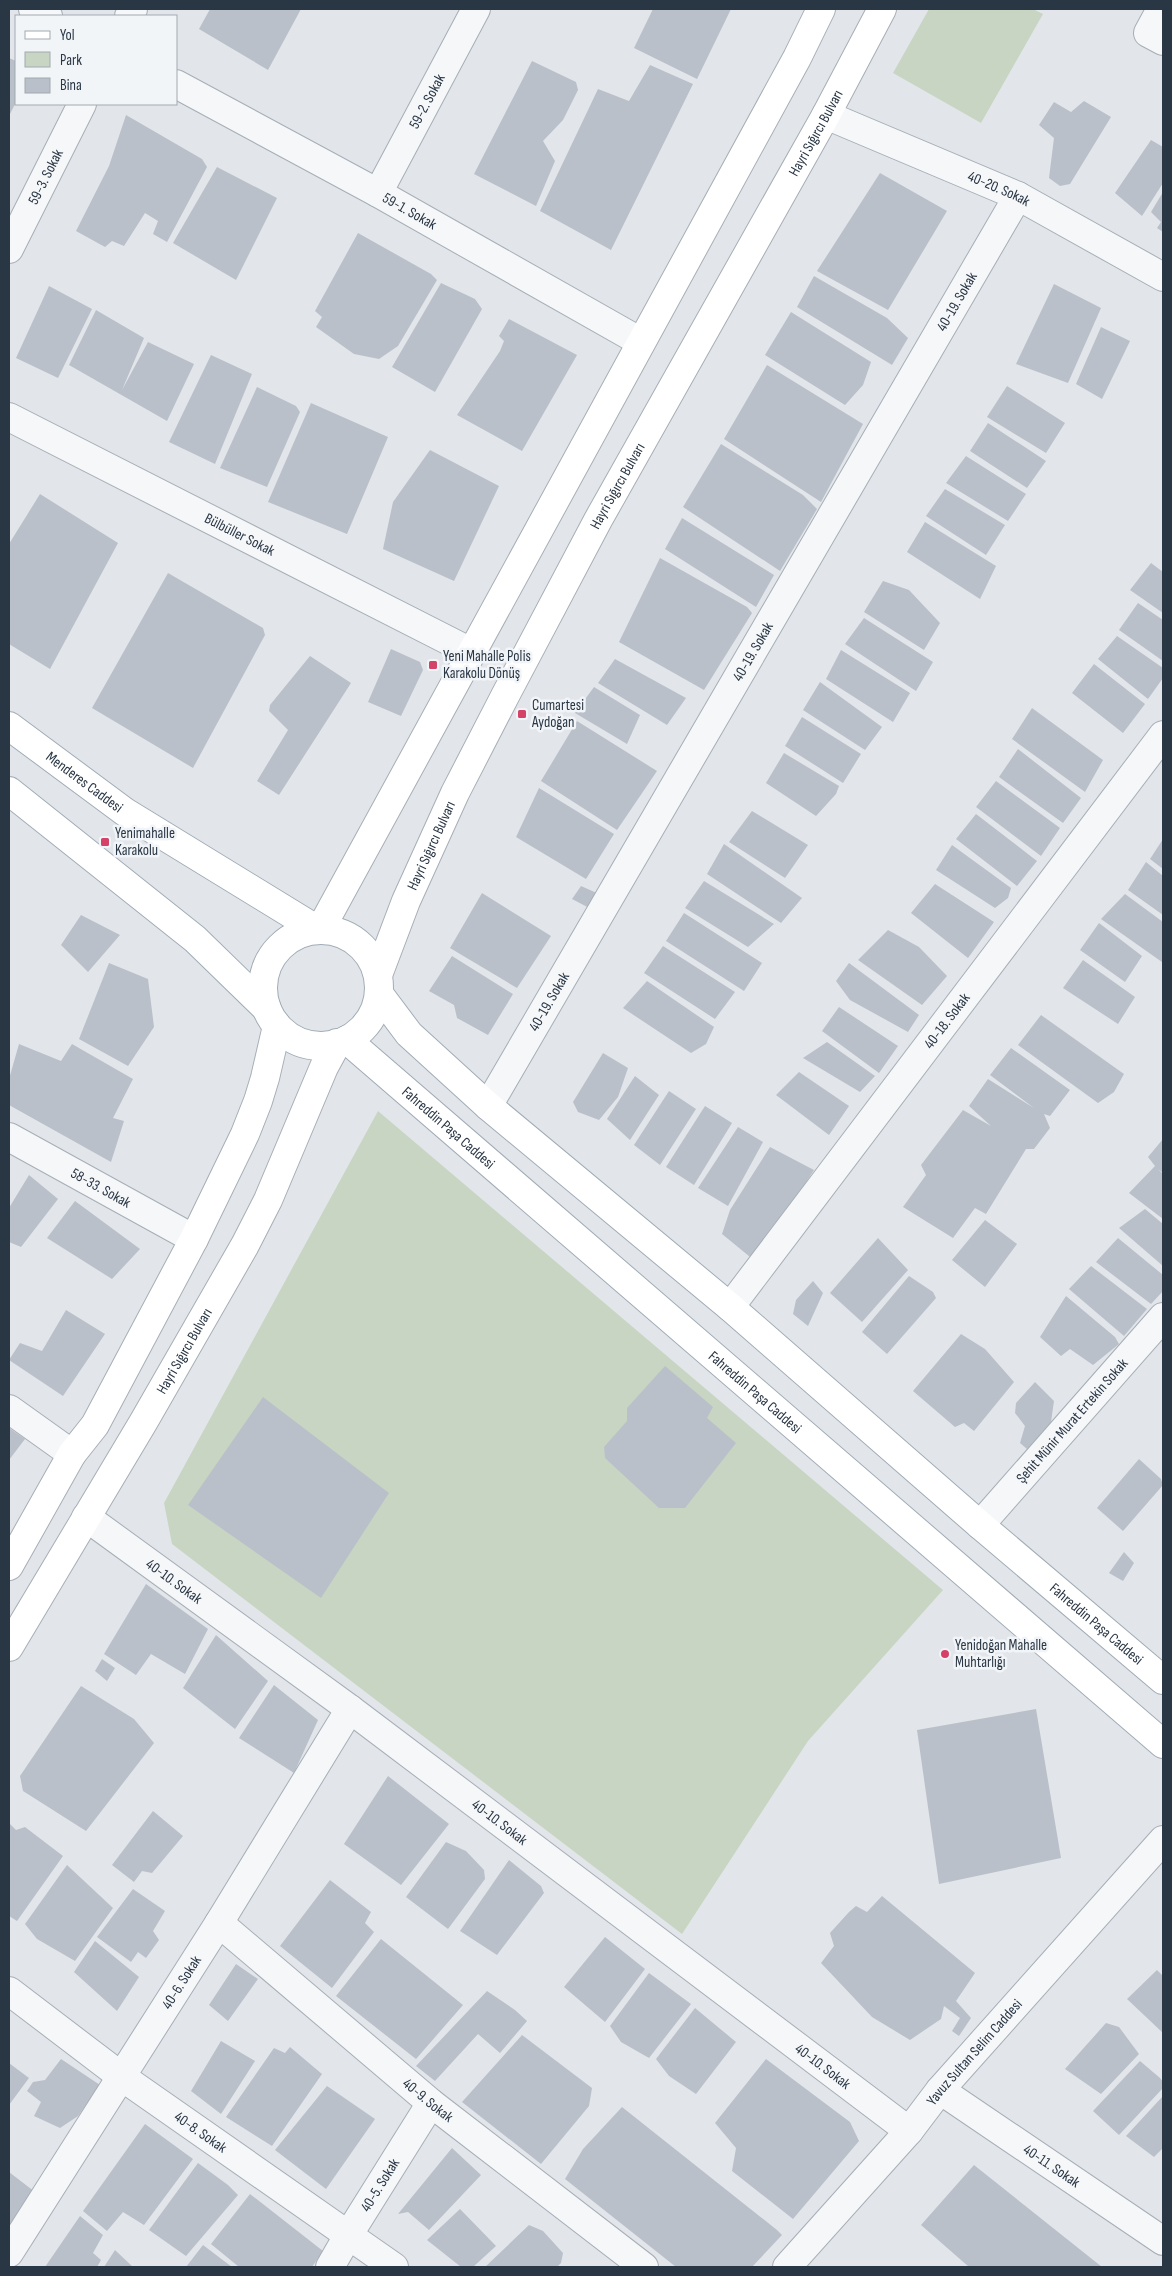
<svg xmlns="http://www.w3.org/2000/svg" width="1172" height="2276" viewBox="0 0 1172 2276" font-family="'Sofia Sans Condensed',sans-serif">
<style>
.green{fill:#c9d5c3}
.building{fill:#b9c0c9}
.lines{fill:none;stroke-linecap:round;stroke-linejoin:round}
.street-casing{stroke:#a7aeb6;stroke-width:30}
.secondary-casing{stroke:#a7aeb6;stroke-width:30}
.primary-casing{stroke:#a1acb7;stroke-width:30}
.street{stroke:#f5f7f9;stroke-width:28}
.secondary{stroke:#fff;stroke-width:28}
.primary{stroke:#fff;stroke-width:28}
.poi-dot{fill:#d44268;stroke:#f2f5f8;stroke-width:2}
.labels{text-anchor:middle;stroke-width:5;stroke-linejoin:round;paint-order:stroke}
.street-label{font-size:15px;fill:#293644;stroke:#f2f5f8}
.poi-label{font-size:15px;fill:#293644;stroke:#f2f5f8;text-anchor:start}
</style>
<rect width="100%" height="100%" fill="#e2e6eb"/>
<g class="green">
<polygon points="929,9 1033,9 1043,14 981,123 893,73"/>
<polygon points="378,1111 943,1590 808,1741 682,1934 172,1544 164,1503"/>
</g>
<g class="building">
<polygon points="210,9 301,9 268,70 199,29"/>
<polygon points="653,9 731,9 697,79 634,48"/>
<polygon points="9,58 16,61 16,102 9,116"/>
<polygon points="532,61 576,82 578,90 563,120 543,141 555,161 536,206 474,174"/>
<polygon points="650,65 693,84 611,250 540,211 598,89 629,101"/>
<polygon points="1084,101 1111,117 1070,184 1060,186 1049,178 1054,138 1039,125 1054,102 1071,112"/>
<polygon points="126,115 202,159 207,167 167,242 153,234 158,221 145,213 124,246 112,241 105,247 76,231 109,166"/>
<polygon points="1151,140 1163,147 1163,183 1142,216 1115,193"/>
<polygon points="217,167 277,198 236,280 173,243"/>
<polygon points="880,173 947,211 888,310 817,271"/>
<polygon points="1163,192 1163,232 1157,228 1161,222 1151,212"/>
<polygon points="358,233 431,274 437,280 398,346 379,359 354,354 316,327 322,317 315,311"/>
<polygon points="814,276 887,318 908,338 892,365 797,307"/>
<polygon points="441,283 475,299 482,309 435,392 392,367"/>
<polygon points="1054,284 1101,308 1068,383 1016,364"/>
<polygon points="49,286 92,309 58,378 16,358"/>
<polygon points="96,310 144,338 122,390 148,342 194,364 167,421 69,365"/>
<polygon points="791,312 871,362 863,385 845,405 765,355"/>
<polygon points="509,319 577,355 522,451 457,415 500,351 504,341 499,336"/>
<polygon points="1101,327 1130,341 1102,399 1076,384"/>
<polygon points="211,355 252,374 215,464 169,442"/>
<polygon points="767,365 863,424 821,502 724,439"/>
<polygon points="1007,386 1065,423 1046,453 987,417"/>
<polygon points="257,387 296,406 300,412 267,487 220,468"/>
<polygon points="311,403 388,437 347,534 268,502"/>
<polygon points="988,423 1046,461 1027,488 970,451"/>
<polygon points="721,444 803,495 817,509 780,571 683,507"/>
<polygon points="430,450 499,486 454,581 383,549 393,502"/>
<polygon points="966,456 1026,494 1008,521 946,483"/>
<polygon points="945,489 1005,525 986,555 926,516"/>
<polygon points="40,494 118,543 50,669 9,644 9,544"/>
<polygon points="682,518 774,575 756,607 665,549"/>
<polygon points="925,522 996,566 980,599 907,552"/>
<polygon points="660,558 747,607 752,613 704,690 619,642"/>
<polygon points="1151,563 1163,572 1163,613 1130,590"/>
<polygon points="168,573 263,628 265,635 193,768 92,708"/>
<polygon points="883,581 909,590 940,623 924,650 864,612"/>
<polygon points="1138,603 1163,620 1163,661 1119,630"/>
<polygon points="864,618 933,662 916,691 845,644"/>
<polygon points="1117,636 1163,668 1163,678 1148,699 1098,659"/>
<polygon points="391,649 420,662 423,670 401,716 368,702"/>
<polygon points="841,650 910,693 893,722 826,679"/>
<polygon points="310,656 351,683 279,795 257,781 288,730 269,711 270,705"/>
<polygon points="615,659 686,698 667,725 598,683"/>
<polygon points="1094,664 1145,704 1123,733 1072,693"/>
<polygon points="820,682 882,727 865,750 803,710"/>
<polygon points="594,687 640,715 627,744 575,713"/>
<polygon points="1032,708 1103,760 1085,792 1012,739"/>
<polygon points="802,717 861,754 843,783 785,746"/>
<polygon points="577,721 657,771 617,830 541,781"/>
<polygon points="1018,749 1081,798 1063,823 999,777"/>
<polygon points="784,753 839,786 836,794 816,816 766,783"/>
<polygon points="996,781 1060,828 1041,856 976,807"/>
<polygon points="539,788 614,834 586,879 516,837"/>
<polygon points="752,811 808,845 785,878 729,842"/>
<polygon points="976,814 1037,861 1017,886 956,839"/>
<polygon points="1163,839 1163,869 1150,859"/>
<polygon points="724,844 802,898 781,923 707,874"/>
<polygon points="952,845 1011,888 1008,898 995,908 936,870"/>
<polygon points="1146,862 1163,876 1163,915 1128,890"/>
<polygon points="704,881 774,924 748,947 685,908"/>
<polygon points="935,884 994,922 968,958 911,913"/>
<polygon points="581,886 599,894 595,911 572,899"/>
<polygon points="482,893 551,936 517,988 450,948"/>
<polygon points="1125,894 1163,922 1162,962 1101,919"/>
<polygon points="684,913 762,963 744,991 666,941"/>
<polygon points="81,915 120,935 88,972 61,945"/>
<polygon points="1099,923 1142,956 1125,982 1080,950"/>
<polygon points="888,930 919,947 947,976 922,1005 858,960"/>
<polygon points="663,946 735,992 715,1019 644,973"/>
<polygon points="452,956 513,994 488,1035 457,1018 454,1005 429,991"/>
<polygon points="1083,960 1135,997 1118,1024 1063,988"/>
<polygon points="109,963 148,979 154,1027 128,1066 79,1039"/>
<polygon points="849,963 919,1015 908,1032 850,1000 836,981"/>
<polygon points="647,981 714,1027 706,1044 691,1053 623,1008"/>
<polygon points="839,1007 898,1046 879,1073 822,1031"/>
<polygon points="1041,1015 1124,1074 1114,1092 1098,1103 1018,1045"/>
<polygon points="827,1042 875,1076 860,1092 803,1058"/>
<polygon points="19,1044 61,1061 72,1044 133,1079 113,1118 124,1121 111,1162 9,1105 9,1079"/>
<polygon points="1011,1048 1070,1090 1050,1116 1044,1114 1050,1128 1034,1149 1026,1149 986,1214 975,1208 953,1238 903,1207 926,1175 921,1165 963,1110 991,1126 969,1106 988,1079 1034,1108 990,1075"/>
<polygon points="603,1053 628,1068 618,1097 599,1120 578,1112 573,1102"/>
<polygon points="799,1072 849,1106 829,1135 776,1095"/>
<polygon points="635,1076 659,1095 630,1140 607,1119"/>
<polygon points="669,1091 696,1109 660,1165 634,1145"/>
<polygon points="705,1106 732,1123 694,1185 666,1167"/>
<polygon points="738,1127 763,1142 728,1206 698,1188"/>
<polygon points="1163,1139 1163,1173 1158,1169 1163,1174 1163,1219 1129,1193 1155,1166 1148,1157"/>
<polygon points="770,1147 814,1170 755,1261 722,1234 730,1210"/>
<polygon points="29,1175 58,1199 21,1247 9,1242 9,1208"/>
<polygon points="75,1201 140,1249 112,1279 47,1238"/>
<polygon points="1145,1209 1163,1224 1163,1266 1119,1228"/>
<polygon points="985,1220 1017,1244 985,1287 952,1260"/>
<polygon points="878,1238 908,1270 862,1322 830,1293"/>
<polygon points="1118,1238 1163,1275 1163,1291 1151,1304 1096,1262"/>
<polygon points="1091,1266 1147,1309 1124,1336 1069,1289"/>
<polygon points="909,1276 933,1292 936,1298 887,1354 862,1332"/>
<polygon points="813,1281 823,1293 808,1326 793,1314 796,1300"/>
<polygon points="1066,1296 1115,1337 1119,1344 1093,1365 1070,1349 1061,1356 1040,1337"/>
<polygon points="66,1310 105,1334 63,1396 9,1360 20,1343 42,1351"/>
<polygon points="961,1334 985,1349 1014,1382 974,1431 964,1423 955,1427 913,1391"/>
<polygon points="665,1366 713,1407 707,1418 736,1443 685,1508 659,1508 605,1458 604,1447 627,1421 627,1408"/>
<polygon points="1035,1382 1054,1401 1051,1422 1027,1449 1020,1443 1025,1426 1015,1413 1016,1403"/>
<polygon points="263,1397 389,1493 321,1598 188,1505"/>
<polygon points="9,1428 25,1439 9,1460"/>
<polygon points="1139,1459 1161,1479 1163,1485 1123,1531 1097,1508"/>
<polygon points="1124,1552 1134,1563 1123,1581 1109,1573"/>
<polygon points="146,1584 208,1629 185,1674 151,1654 136,1675 104,1654"/>
<polygon points="216,1635 268,1681 235,1729 183,1688"/>
<polygon points="102,1659 115,1668 107,1681 95,1671"/>
<polygon points="274,1685 318,1720 294,1773 239,1738"/>
<polygon points="81,1686 134,1719 154,1743 86,1831 23,1791 20,1776"/>
<polygon points="1036,1709 1061,1858 939,1884 917,1730"/>
<polygon points="388,1776 449,1824 401,1885 344,1844"/>
<polygon points="153,1811 183,1836 152,1873 142,1871 134,1882 112,1865"/>
<polygon points="9,1823 16,1830 25,1827 63,1856 17,1921 9,1916"/>
<polygon points="446,1842 466,1851 484,1870 485,1879 448,1929 406,1897"/>
<polygon points="509,1860 541,1886 544,1893 497,1955 460,1931"/>
<polygon points="67,1865 113,1908 75,1961 37,1939 25,1924"/>
<polygon points="330,1880 371,1912 365,1923 374,1932 332,1988 280,1946"/>
<polygon points="133,1889 165,1911 153,1931 159,1940 146,1958 138,1952 131,1962 97,1937"/>
<polygon points="882,1896 975,1973 956,2001 971,2018 959,2036 952,2031 960,2018 944,2006 941,2019 910,2040 872,2017 821,1963 834,1946 830,1933 849,1912 856,1906 867,1912"/>
<polygon points="605,1937 645,1969 605,2022 564,1987"/>
<polygon points="381,1939 463,2005 416,2059 336,1996"/>
<polygon points="95,1941 139,1977 117,2011 74,1972"/>
<polygon points="236,1964 258,1979 228,2021 209,2005"/>
<polygon points="1157,1970 1163,1976 1163,2033 1127,1999"/>
<polygon points="649,1973 691,2004 649,2058 621,2042 610,2026"/>
<polygon points="487,1991 515,2010 527,2021 500,2053 478,2034 435,2081 416,2066"/>
<polygon points="695,2008 736,2042 696,2094 669,2076 656,2059"/>
<polygon points="1106,2023 1119,2027 1139,2054 1101,2094 1065,2069"/>
<polygon points="522,2035 592,2088 589,2106 541,2164 462,2102"/>
<polygon points="221,2041 255,2061 221,2114 191,2091"/>
<polygon points="290,2047 322,2074 272,2146 226,2117 274,2048 285,2053"/>
<polygon points="61,2059 100,2085 78,2116 60,2128 34,2116 41,2102 27,2091 33,2082 45,2080"/>
<polygon points="766,2059 850,2122 859,2141 793,2219 732,2171 736,2148 715,2123"/>
<polygon points="1140,2061 1160,2078 1163,2082 1163,2088 1119,2135 1093,2111"/>
<polygon points="9,2063 29,2078 9,2105"/>
<polygon points="327,2086 375,2119 326,2189 275,2150"/>
<polygon points="1163,2096 1163,2148 1154,2157 1126,2136"/>
<polygon points="622,2107 777,2230 782,2235 752,2267 676,2267 565,2179 583,2149"/>
<polygon points="145,2124 193,2159 144,2225 123,2212 107,2231 83,2211"/>
<polygon points="452,2148 481,2175 429,2230 408,2212 398,2214"/>
<polygon points="198,2163 228,2185 238,2195 186,2256 149,2230"/>
<polygon points="974,2165 1102,2267 969,2267 921,2225"/>
<polygon points="9,2172 35,2192 9,2238"/>
<polygon points="250,2194 323,2251 312,2267 239,2267 211,2244"/>
<polygon points="460,2209 496,2246 473,2267 461,2267 427,2240"/>
<polygon points="80,2216 103,2235 93,2253 101,2260 97,2267 45,2267"/>
<polygon points="529,2225 543,2231 563,2253 561,2263 557,2267 485,2267"/>
<polygon points="203,2245 232,2267 186,2267"/>
<polygon points="115,2250 133,2267 104,2267"/>
</g>
<g class="lines">
<defs>
<g id="street">
<polyline points="33,9 48,16"/>
<polyline points="1161,9 1148,33 1163,41"/>
<polyline points="129,16 133,9"/>
<path id="s1" d="M176 84 378 193 641 342"/>
<path id="s2" d="M826 115 1018 196 1163 277"/>
<path id="s3" d="M378 193 476 9"/>
<path id="s4" d="M9 249 82 104"/>
<path id="s5" d="M9 417 471 652"/>
<path id="s6" d="M488 1106 1018 196"/>
<path id="s7" d="M9 1137 194 1239"/>
<path id="s8" d="M730 1307 1163 735"/>
<polyline points="9,1409 72,1454"/>
<path id="s9" d="M86 1517 350 1709 909 2131"/>
<path id="s10" d="M980 1525 1163 1317"/>
<path id="s11" d="M219 1923 431 2103 644 2267"/>
<path id="s12" d="M9 1991 122 2077 394 2267"/>
<path id="s13" d="M940 2090 1163 2241"/>
<path id="s14" d="M9 2253 219 1923 350 1709"/>
<path id="s15" d="M330 2267 349 2234 431 2103"/>
<path id="s16" d="M787 2267 909 2131 940 2090 1163 1840"/>
</g>
<g id="secondary">
<polyline points="320,930 797,58 821,9"/>
<path id="s17" d="M378 975 406 901 455 793 505 696 598 520 826 115 882 9"/>
<polyline points="9,1566 72,1454 95,1425 194,1239 245,1134 258,1101 265,1078 277,1026"/>
<path id="s18" d="M9 1647 144 1421 245 1245 268 1200 324 1067 337 1043"/>
</g>
<g id="primary">
<path id="s19" d="M9 726 125 812 316 929"/>
<polyline points="9,791 195,939 267,1009"/>
<circle cx="321" cy="988" r="58"/>
<path id="s20" d="M379 994 409 1034 488 1106 730 1307 980 1525 1163 1680"/>
<path id="s21" d="M347 1040 1163 1744"/>
</g>
</defs>
<use href="#street" class="street-casing"/>
<use href="#secondary" class="secondary-casing"/>
<use href="#primary" class="primary-casing"/>
<use href="#street" class="street"/>
<use href="#secondary" class="secondary"/>
<use href="#primary" class="primary"/>
</g>
<g class="poi-dot">
<rect x="428" y="660" width="10" height="10" rx="2.5"/>
<rect x="517" y="709" width="10" height="10" rx="2.5"/>
<rect x="100" y="837" width="10" height="10" rx="2.5"/>
<circle cx="945" cy="1654" r="5"/>
</g>
<g class="labels">
<g class="street-label">
<text dy="5" stroke="none"><textPath href="#s3" startOffset="104">59-2. Sokak</textPath></text>
<text dy="5" stroke="none"><textPath href="#s17" startOffset="950">Hayri Sığırcı Bulvarı</textPath></text>
<text dy="5" stroke="none"><textPath href="#s4" startOffset="81">59-3. Sokak</textPath></text>
<text dy="5" stroke="none"><textPath href="#s2" startOffset="188">40-20. Sokak</textPath></text>
<text dy="5" stroke="none"><textPath href="#s1" startOffset="266">59-1. Sokak</textPath></text>
<text dy="5" stroke="none"><textPath href="#s6" startOffset="931">40-19. Sokak</textPath></text>
<text dy="5" stroke="none"><textPath href="#s17" startOffset="545">Hayri Sığırcı Bulvarı</textPath></text>
<text dy="5" stroke="none"><textPath href="#s5" startOffset="259">Bülbüller Sokak</textPath></text>
<text dy="5" stroke="none"><textPath href="#s6" startOffset="526">40-19. Sokak</textPath></text>
<text dy="5" stroke="none"><textPath href="#s19" startOffset="94">Menderes Caddesi</textPath></text>
<text dy="5" stroke="none"><textPath href="#s17" startOffset="140">Hayri Sığırcı Bulvarı</textPath></text>
<text dy="5" stroke="none"><textPath href="#s6" startOffset="121">40-19. Sokak</textPath></text>
<text dy="5" stroke="none"><textPath href="#s8" startOffset="359">40-18. Sokak</textPath></text>
<text dy="5" stroke="none"><textPath href="#s21" startOffset="134">Fahreddin Paşa Caddesi</textPath></text>
<text dy="5" stroke="none"><textPath href="#s7" startOffset="105">58-33. Sokak</textPath></text>
<text dy="5" stroke="none"><textPath href="#s18" startOffset="344">Hayri Sığırcı Bulvarı</textPath></text>
<text dy="5" stroke="none"><textPath href="#s21" startOffset="539">Fahreddin Paşa Caddesi</textPath></text>
<text dy="5" stroke="none"><textPath href="#s10" startOffset="139">Şehit Münir Murat Ertekin Sokak</textPath></text>
<text dy="5" stroke="none"><textPath href="#s9" startOffset="109">40-10. Sokak</textPath></text>
<text dy="5" stroke="none"><textPath href="#s20" startOffset="956">Fahreddin Paşa Caddesi</textPath></text>
<text dy="5" stroke="none"><textPath href="#s9" startOffset="514">40-10. Sokak</textPath></text>
<text dy="5" stroke="none"><textPath href="#s14" startOffset="321">40-6. Sokak</textPath></text>
<text dy="5" stroke="none"><textPath href="#s16" startOffset="285">Yavuz Sultan Selim Caddesi</textPath></text>
<text dy="5" stroke="none"><textPath href="#s9" startOffset="919">40-10. Sokak</textPath></text>
<text dy="5" stroke="none"><textPath href="#s11" startOffset="274">40-9. Sokak</textPath></text>
<text dy="5" stroke="none"><textPath href="#s12" startOffset="238">40-8. Sokak</textPath></text>
<text dy="5" stroke="none"><textPath href="#s13" startOffset="135">40-11. Sokak</textPath></text>
<text dy="5" stroke="none"><textPath href="#s15" startOffset="96">40-5. Sokak</textPath></text>
</g>
<g class="poi-label">
<text x="443" y="661">Yeni Mahalle Polis<tspan x="443" dy="17">Karakolu Dönüş</tspan></text>
<text x="532" y="710">Cumartesi<tspan x="532" dy="17">Aydoğan</tspan></text>
<text x="115" y="838">Yenimahalle<tspan x="115" dy="17">Karakolu</tspan></text>
<text x="955" y="1650">Yenidoğan Mahalle<tspan x="955" dy="17">Muhtarlığı</tspan></text>
</g>
</g>
<rect width="1172" height="2276" fill="none" stroke="#293644" stroke-width="20"/>
<rect x="15" y="15" width="162" height="90" fill="#f2f5f8" stroke="#a2a9b0"/>
<rect x="25" y="31" width="25" height="8" fill="#ffffff" stroke="#a2a9b0"/>
<text x="60" y="40" font-size="15" fill="#293644">Yol</text>
<rect x="25" y="52" width="25" height="15" fill="#c9d5c3" stroke="#a2a9b0"/>
<text x="60" y="65" font-size="15" fill="#293644">Park</text>
<rect x="25" y="78" width="25" height="15" fill="#b9c0c9" stroke="#a2a9b0"/>
<text x="60" y="90" font-size="15" fill="#293644">Bina</text>
</svg>
